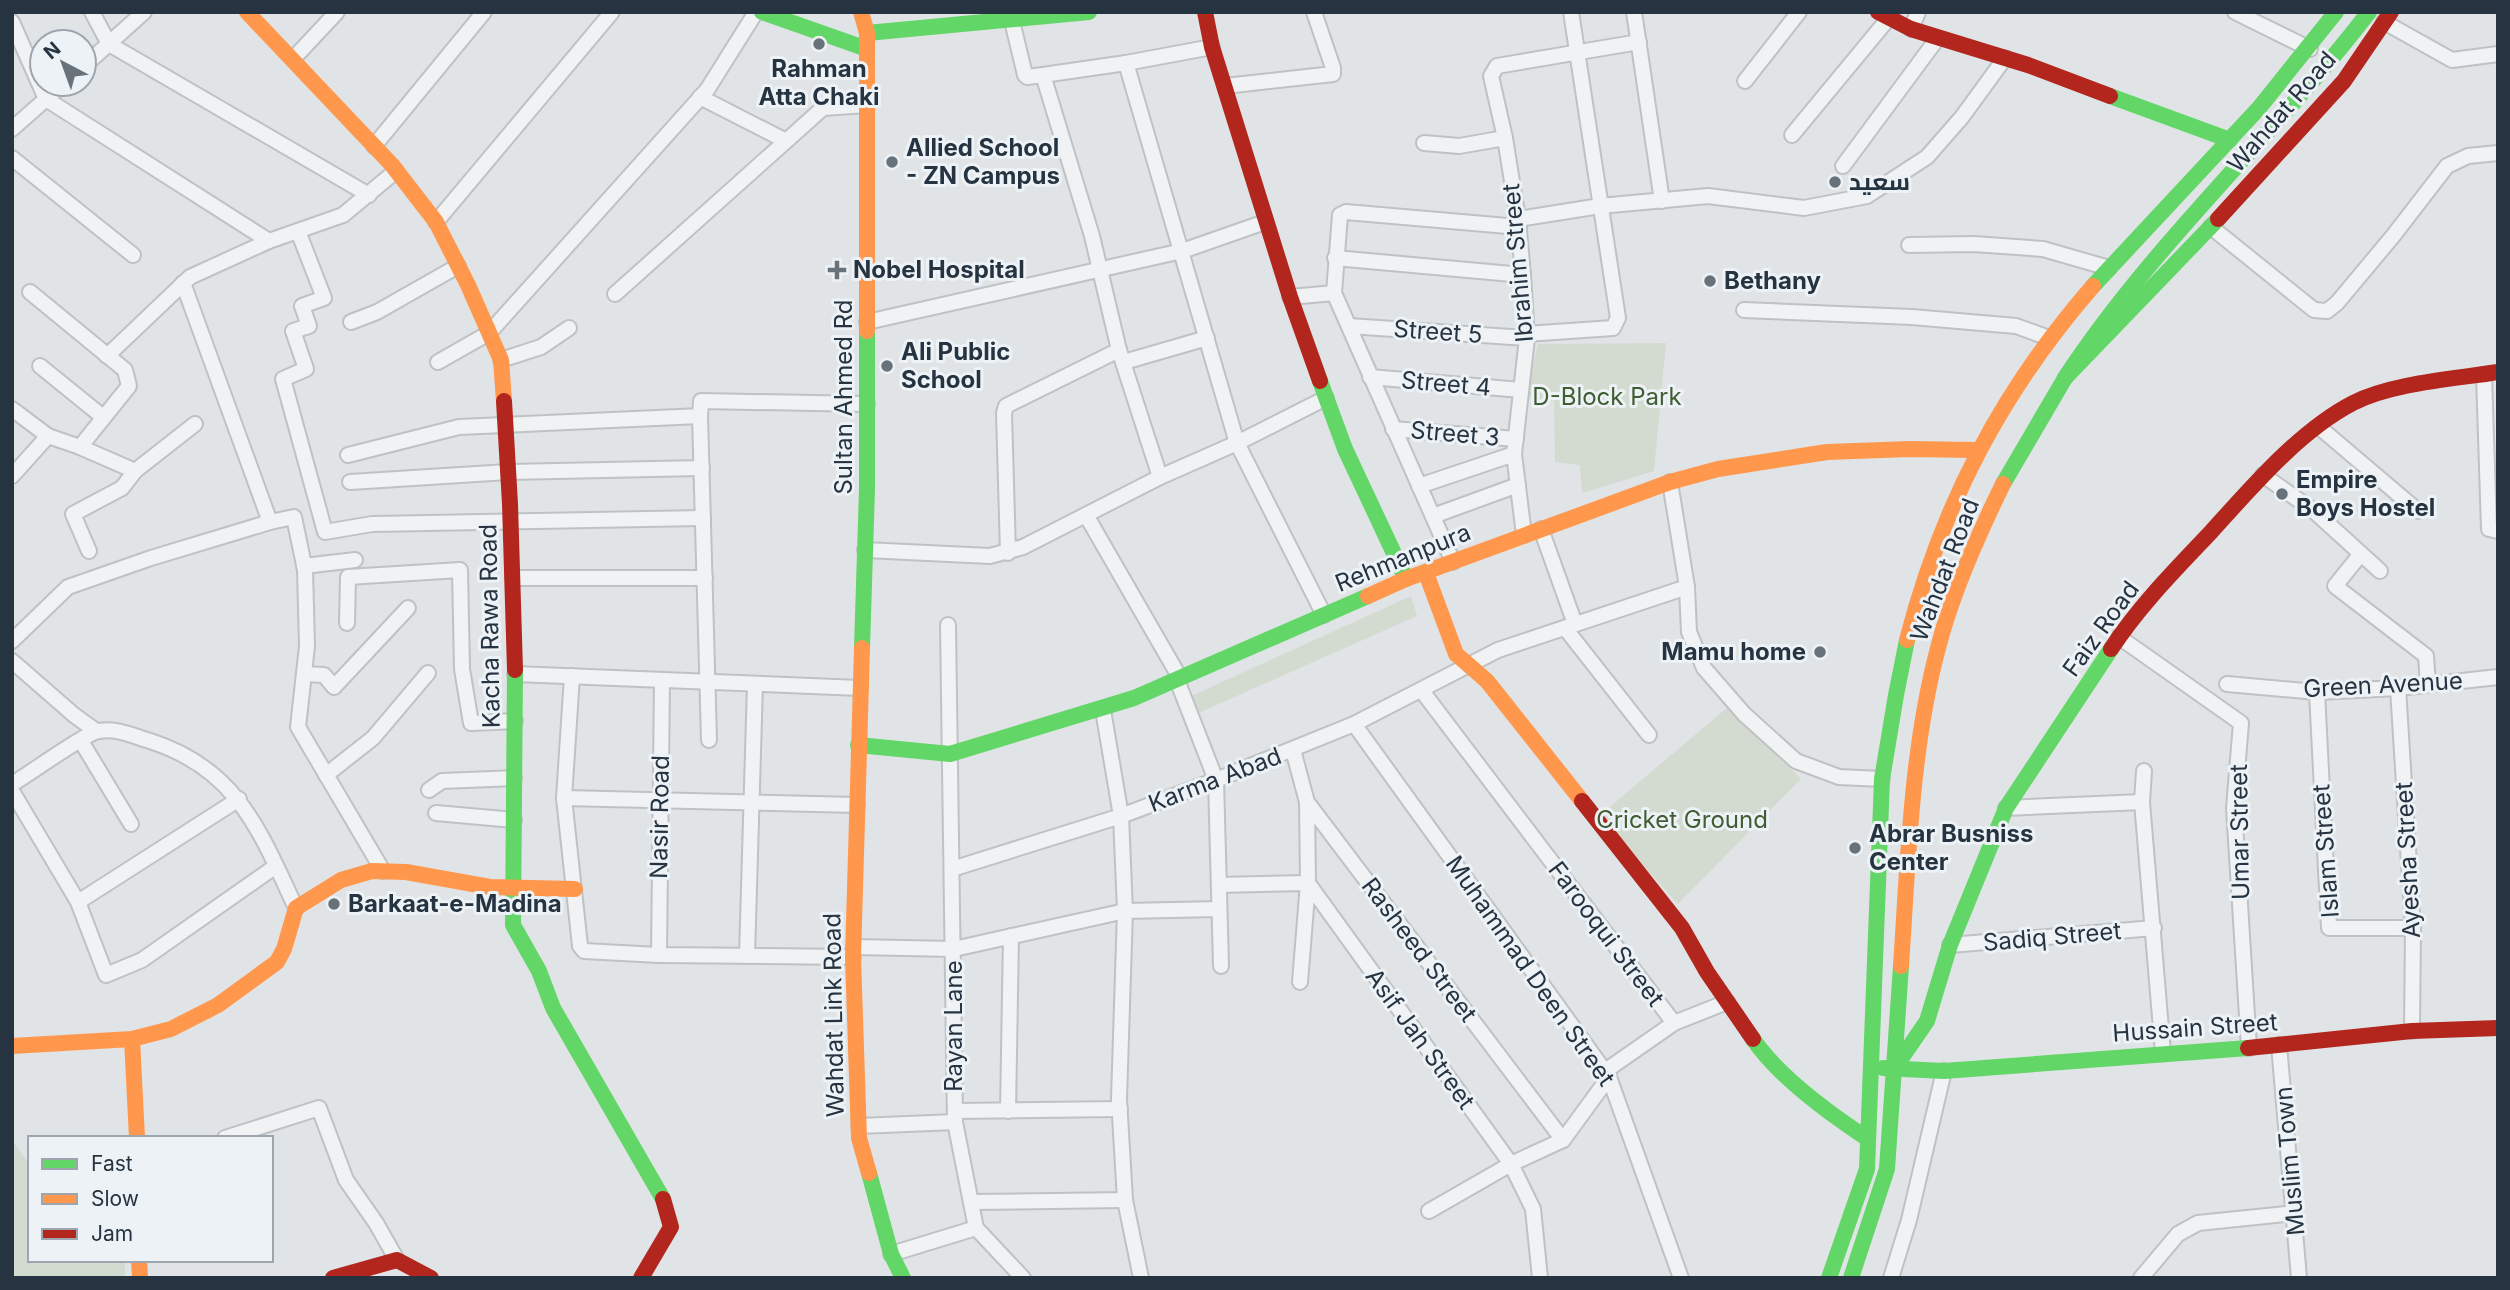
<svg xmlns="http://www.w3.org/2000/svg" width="2510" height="1290" viewBox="0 0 2510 1290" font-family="Inter,Cairo,sans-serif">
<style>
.green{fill:#d3dbd0}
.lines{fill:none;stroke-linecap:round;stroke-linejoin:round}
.street-casing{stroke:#bfc2c4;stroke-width:18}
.street{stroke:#f0f2f3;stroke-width:14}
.fast{stroke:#63d668;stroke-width:16}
.slow{stroke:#ff974d;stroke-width:16}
.jam{stroke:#b3261e;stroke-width:16}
.poi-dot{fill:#67727b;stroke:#edf2f6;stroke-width:2.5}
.labels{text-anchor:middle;stroke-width:6;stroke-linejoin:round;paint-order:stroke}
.poi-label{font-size:24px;font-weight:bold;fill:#263441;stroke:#edf2f6;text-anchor:start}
.street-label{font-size:24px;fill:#263441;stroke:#edf2f6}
.park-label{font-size:24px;fill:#415d32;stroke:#edf2f6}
</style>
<rect width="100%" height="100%" fill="#e1e4e6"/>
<g class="green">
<polygon points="1666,343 1654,471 1582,493 1580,465 1555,462 1554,401 1525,398 1538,344"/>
<polygon points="1411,596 1417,616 1194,715 1189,697"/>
<polygon points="1728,707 1801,779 1678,904 1599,816"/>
<polygon points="12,1140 30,1165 30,1260 125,1260 125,1278 12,1278"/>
</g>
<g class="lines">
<defs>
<g id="street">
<polyline points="92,12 109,44 369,195"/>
<polyline points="1634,12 1662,201"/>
<polyline points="2235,12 2310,49"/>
<polyline points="1012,21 1025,75 1027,77 1043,75"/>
<polyline points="12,22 46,99 269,241"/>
<polyline points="2384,22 2452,60 2498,54"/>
<polyline points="1911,29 1918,12"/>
<polyline points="293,59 337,12"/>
<polyline points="1126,63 1237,443 1324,615"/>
<polyline points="84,66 144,12"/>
<polyline points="1745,81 1799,12"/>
<polyline points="1225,86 1333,74 1333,68 1314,12"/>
<polyline points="700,97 786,141"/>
<polyline points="12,129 63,84"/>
<polyline points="1792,135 1888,19"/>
<polyline points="1424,143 1459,146 1505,138"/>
<polyline points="374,146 484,12"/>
<polyline points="12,158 133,255"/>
<polyline points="1843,166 1937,39"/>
<polyline points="1518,219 1600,206 1708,196 1804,208 1867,196 1927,157 1962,117 2005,58"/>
<polyline points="436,222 612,12"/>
<polyline points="2211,227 2314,310 2327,311 2337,303 2393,236 2447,166 2468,156 2498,153"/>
<polyline points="298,231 324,298 302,306 309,326 293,331 306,369 283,379 325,532 372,524 703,518"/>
<polyline points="1909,245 1974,244 2043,249 2109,268"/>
<polyline points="1335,258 1523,275"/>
<polyline points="183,283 270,522"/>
<polyline points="30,292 125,370 129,386 80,447"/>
<polyline points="615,294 823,108 867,105"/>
<polyline points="1290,297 1334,293"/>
<polyline points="1744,310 1912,317 2016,326 2049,338"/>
<polyline points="351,322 377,312 458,266"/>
<polyline points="867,322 1182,251 1265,222"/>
<polyline points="1349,326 1527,338"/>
<polyline points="1526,334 1613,328 1618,318 1571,12"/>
<polyline points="107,356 190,277 269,241 343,215 396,171"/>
<polyline points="501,360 541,347 569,328"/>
<polyline points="438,362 489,333 707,90 756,12"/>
<polyline points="1124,362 1207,338"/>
<polyline points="40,366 103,417"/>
<polyline points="2484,375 2489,529 2498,531"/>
<polyline points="1370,377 1521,390"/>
<polyline points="12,409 48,436 80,447 135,471 195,424"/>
<polyline points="700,416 709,740"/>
<polyline points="2319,427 2418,511"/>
<polyline points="1393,429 1516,439"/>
<polyline points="348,455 459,427 700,416 701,401 867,404"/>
<polyline points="2263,475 2314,511 2380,571"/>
<polyline points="12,476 48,436"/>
<polyline points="1160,477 1119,350 1092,236 1043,75 1126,63 1212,47"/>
<polyline points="350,482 508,472 702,468"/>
<polyline points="1670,482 1687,587 1689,632 1704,668 1744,714 1796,761 1839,777 1882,779"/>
<polyline points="1419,486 1514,454"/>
<polyline points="1086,515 1180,678"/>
<polyline points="1433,516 1518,485"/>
<polyline points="1541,529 1575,624"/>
<polyline points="1524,535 1514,454 1527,338 1523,275 1518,219 1505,138 1491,76 1497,66 1639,42"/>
<polyline points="865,550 990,556 1023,547 1160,477 1237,443 1326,398"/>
<polyline points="89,551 73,514 122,488 135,471"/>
<polyline points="1008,553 1004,413 1006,406 1119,350"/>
<polyline points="2360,555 2335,586 2426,656 2428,684"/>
<polyline points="1453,562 1334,293 1340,215 1346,212 1519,227"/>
<polyline points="304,566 355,560"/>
<polyline points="513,578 705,578"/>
<polyline points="347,623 348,577 460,570 462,669 471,723 515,721"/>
<polyline points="948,625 955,1122 976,1228 1023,1278"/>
<polyline points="1565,628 1649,735"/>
<polyline points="2119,637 2241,723 2234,808 2249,1048"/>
<polyline points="12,641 68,587 151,558 270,522 294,517 305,570 307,646 298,727 383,871"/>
<polyline points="12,661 74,715 96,731"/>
<polyline points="304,674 324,675 334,687 408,608"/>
<polyline points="515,674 860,688"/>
<polyline points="572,676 564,798 580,946 584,951 659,955 853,957"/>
<polyline points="1177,680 1216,780 1221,966"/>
<polyline points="2227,684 2317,692 2398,688 2498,677"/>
<polyline points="2398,688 2413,928 2412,1031"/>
<polyline points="1422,691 1674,1023 1608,1069 1609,1077 1563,1140 1511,1164 1429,1211"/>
<polyline points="2317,692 2329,928 2413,928"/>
<polyline points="1103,710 1121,816 1125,911 1119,1099 1125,1200 1141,1278"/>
<polyline points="1354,724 1609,1077 1681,1278"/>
<polyline points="81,741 131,824"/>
<polyline points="1293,750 1307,802 1563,1140"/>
<polyline points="2144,771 2142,802 2163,1053"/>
<polyline points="326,775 373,738 428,673"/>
<path d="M12 784C28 775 87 732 99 731 117 728 133 736 150 741 238 769 260 832 296 908"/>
<polyline points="429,790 442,781 514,778"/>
<polyline points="12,791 78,902 106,975 142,960 276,866"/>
<polyline points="564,798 857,805"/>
<polyline points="1307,802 1308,883 1511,1164 1533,1209 1540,1278"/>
<polyline points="2006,808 2142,802"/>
<polyline points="436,813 514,820"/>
<polyline points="952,869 1121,816 1216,780 1354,724 1498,650 1687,587"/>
<polyline points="1219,885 1308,883 1300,982"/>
<polyline points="78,902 239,799"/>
<polyline points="1950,945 2154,928"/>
<polyline points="854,947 954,949 1125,911 1219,909"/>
<polyline points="659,955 662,680"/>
<polyline points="747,956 755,684"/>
<polyline points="1674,1023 1727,1002"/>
<polyline points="2279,1045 2299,1278"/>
<polyline points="955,1111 1120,1109"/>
<polyline points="1008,1111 1011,936"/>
<polyline points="859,1126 955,1122"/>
<polyline points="225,1138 319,1108 346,1180 376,1223 397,1260"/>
<polyline points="971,1202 1125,1200"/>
<polyline points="891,1254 976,1228"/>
<polyline points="1891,1278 1909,1220 1944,1071"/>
<polyline points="2141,1278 2178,1234 2198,1223 2295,1213"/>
</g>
</defs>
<use href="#street" class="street-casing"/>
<use href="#street" class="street"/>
<g class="fast">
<polyline points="762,12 867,49"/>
<polyline points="867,33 1089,12"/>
<polyline points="2110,96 2230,140"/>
<polyline points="2093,286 2259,108 2336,12"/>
<path d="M2065 378C2152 245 2272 138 2369 12"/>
<polyline points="1320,381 1345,449 1406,579"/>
<polyline points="2003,484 2065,378 2218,219"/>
<polyline points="862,648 867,489 867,331"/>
<polyline points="515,670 513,925 539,971 553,1008 663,1199"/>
<polyline points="858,745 950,754 1134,698 1368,596"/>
<path d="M1753 1039C1778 1076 1830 1114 1868 1139"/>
<polyline points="1896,1066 1927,1021 1950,945 2006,808 2111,649"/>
<polyline points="1883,1068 1944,1071 2248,1048"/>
<polyline points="869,1173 891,1254 903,1278"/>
<polyline points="1829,1278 1867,1169 1882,779 1896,695 1907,640"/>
<polyline points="1851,1278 1887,1169 1901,966"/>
</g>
<g class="slow">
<polyline points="247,12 392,165 436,222 468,285 501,360 504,401"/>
<polyline points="861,12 867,33 867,331"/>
<polyline points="1426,573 1456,654 1487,681 1582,801"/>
<polyline points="1368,596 1406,579 1670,482 1718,469 1827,452 1910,449 1977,450"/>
<path d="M1907 640C1942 505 2001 392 2093 286"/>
<polyline points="862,648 853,957 859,1138 869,1173"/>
<path d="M1901 966C1908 862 1911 749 1938 648 1952 593 1978 535 2003 484"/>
<polyline points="132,1039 137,1138"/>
<polyline points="12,1046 132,1039 171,1029 218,1005 277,962 284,949 296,908 341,880 372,871 406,872 490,887 575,889"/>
<polyline points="139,1260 140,1278"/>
</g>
<g class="jam">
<polyline points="1205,12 1212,47 1290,297 1320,381"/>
<polyline points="1878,12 1911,29 2028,65 2110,96"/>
<polyline points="2218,219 2344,81 2391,12"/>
<polyline points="504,401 510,504 515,670"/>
<path d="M2111 649C2139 606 2176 569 2211 532 2251 488 2299 431 2353 403 2392 383 2454 379 2498 372"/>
<polyline points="1582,801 1682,928 1707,972 1753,1039"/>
<polyline points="2248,1048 2412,1031 2498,1028"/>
<polyline points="333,1278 397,1260 431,1278"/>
<polyline points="641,1278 671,1227 663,1199"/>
</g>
</g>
<g class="poi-dot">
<circle cx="819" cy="44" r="7"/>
<circle cx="892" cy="162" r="7"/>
<circle cx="1835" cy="182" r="7"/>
<path d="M833.5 259.5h7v7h7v7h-7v7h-7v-7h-7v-7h7z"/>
<circle cx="1710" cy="281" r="7"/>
<circle cx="887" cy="366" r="7"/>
<circle cx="2282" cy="494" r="7"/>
<circle cx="1820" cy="652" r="7"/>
<circle cx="1855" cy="848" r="7"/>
<circle cx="334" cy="904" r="7"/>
</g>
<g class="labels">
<g class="poi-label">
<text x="819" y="77" text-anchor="middle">Rahman<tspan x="819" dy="28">Atta Chaki</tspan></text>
<text x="906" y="156">Allied School<tspan x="906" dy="28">- ZN Campus</tspan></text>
<text x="1849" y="190">سعید</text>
<text x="853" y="278">Nobel Hospital</text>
<text x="1724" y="289">Bethany</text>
<text x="901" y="360">Ali Public<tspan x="901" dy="28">School</tspan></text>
<text x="2296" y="488">Empire<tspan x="2296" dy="28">Boys Hostel</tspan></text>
<text x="1806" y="660" text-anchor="end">Mamu home</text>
<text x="1869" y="842">Abrar Busniss<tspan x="1869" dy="28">Center</tspan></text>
<text x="348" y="912">Barkaat-e-Madina</text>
</g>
<g class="street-label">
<text transform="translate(2282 112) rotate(-49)" y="8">Wahdat Road</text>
<text transform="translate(1518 263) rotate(-95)" y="8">Ibrahim Street</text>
<text transform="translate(1438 332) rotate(4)" y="8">Street 5</text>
<text transform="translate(1446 384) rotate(5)" y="8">Street 4</text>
<text transform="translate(844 397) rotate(-90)" y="8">Sultan Ahmed Rd</text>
<text transform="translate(1455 434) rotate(5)" y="8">Street 3</text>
<text transform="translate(1403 558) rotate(-22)" y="8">Rehmanpura</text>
<text transform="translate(1945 570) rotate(-69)" y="8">Wahdat Road</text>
<text transform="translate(490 626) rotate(-91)" y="8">Kacha Rawa Road</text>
<text transform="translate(2101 629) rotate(-54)" y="8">Faiz Road</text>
<text transform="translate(2383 685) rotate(-3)" y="8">Green Avenue</text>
<text transform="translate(1215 780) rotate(-21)" y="8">Karma Abad</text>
<text transform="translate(660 817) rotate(-89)" y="8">Nasir Road</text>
<text transform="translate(2240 832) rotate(-91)" y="8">Umar Street</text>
<text transform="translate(2326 851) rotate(-94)" y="8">Islam Street</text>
<text transform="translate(2408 860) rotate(-93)" y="8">Ayesha Street</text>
<text transform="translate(1606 934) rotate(53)" y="8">Farooqui Street</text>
<text transform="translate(2052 937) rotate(-5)" y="8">Sadiq Street</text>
<text transform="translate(1419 950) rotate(53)" y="8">Rasheed Street</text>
<text transform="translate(1530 971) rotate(55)" y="8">Muhammad Deen Street</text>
<text transform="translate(834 1015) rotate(-91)" y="8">Wahdat Link Road</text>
<text transform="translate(954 1026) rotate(-90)" y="8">Rayan Lane</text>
<text transform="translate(2195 1028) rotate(-4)" y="8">Hussain Street</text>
<text transform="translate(1420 1039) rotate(54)" y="8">Asif Jah Street</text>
<text transform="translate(2290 1161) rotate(-95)" y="8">Muslim Town</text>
</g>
<g class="park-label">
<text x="1607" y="405">D-Block Park</text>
<text x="1682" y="828">Cricket Ground</text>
</g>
</g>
<rect width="2510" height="1290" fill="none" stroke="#263441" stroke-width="28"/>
<rect x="28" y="1136" width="245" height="126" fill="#edf2f6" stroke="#9da6ae" stroke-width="2"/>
<rect x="42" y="1159" width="35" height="10" fill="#63d668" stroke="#9da6ae" stroke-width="2"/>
<text x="91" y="1171" font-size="21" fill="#263441">Fast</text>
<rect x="42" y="1194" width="35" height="10" fill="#ff974d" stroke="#9da6ae" stroke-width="2"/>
<text x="91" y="1206" font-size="21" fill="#263441">Slow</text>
<rect x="42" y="1229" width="35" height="10" fill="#b3261e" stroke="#9da6ae" stroke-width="2"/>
<text x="91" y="1241" font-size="21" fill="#263441">Jam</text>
<g transform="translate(63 63) rotate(319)"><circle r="33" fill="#edf2f6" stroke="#9da6ae" stroke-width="2"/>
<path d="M0-5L12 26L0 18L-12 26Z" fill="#67727b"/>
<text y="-10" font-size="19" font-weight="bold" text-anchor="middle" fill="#263441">N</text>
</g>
</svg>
